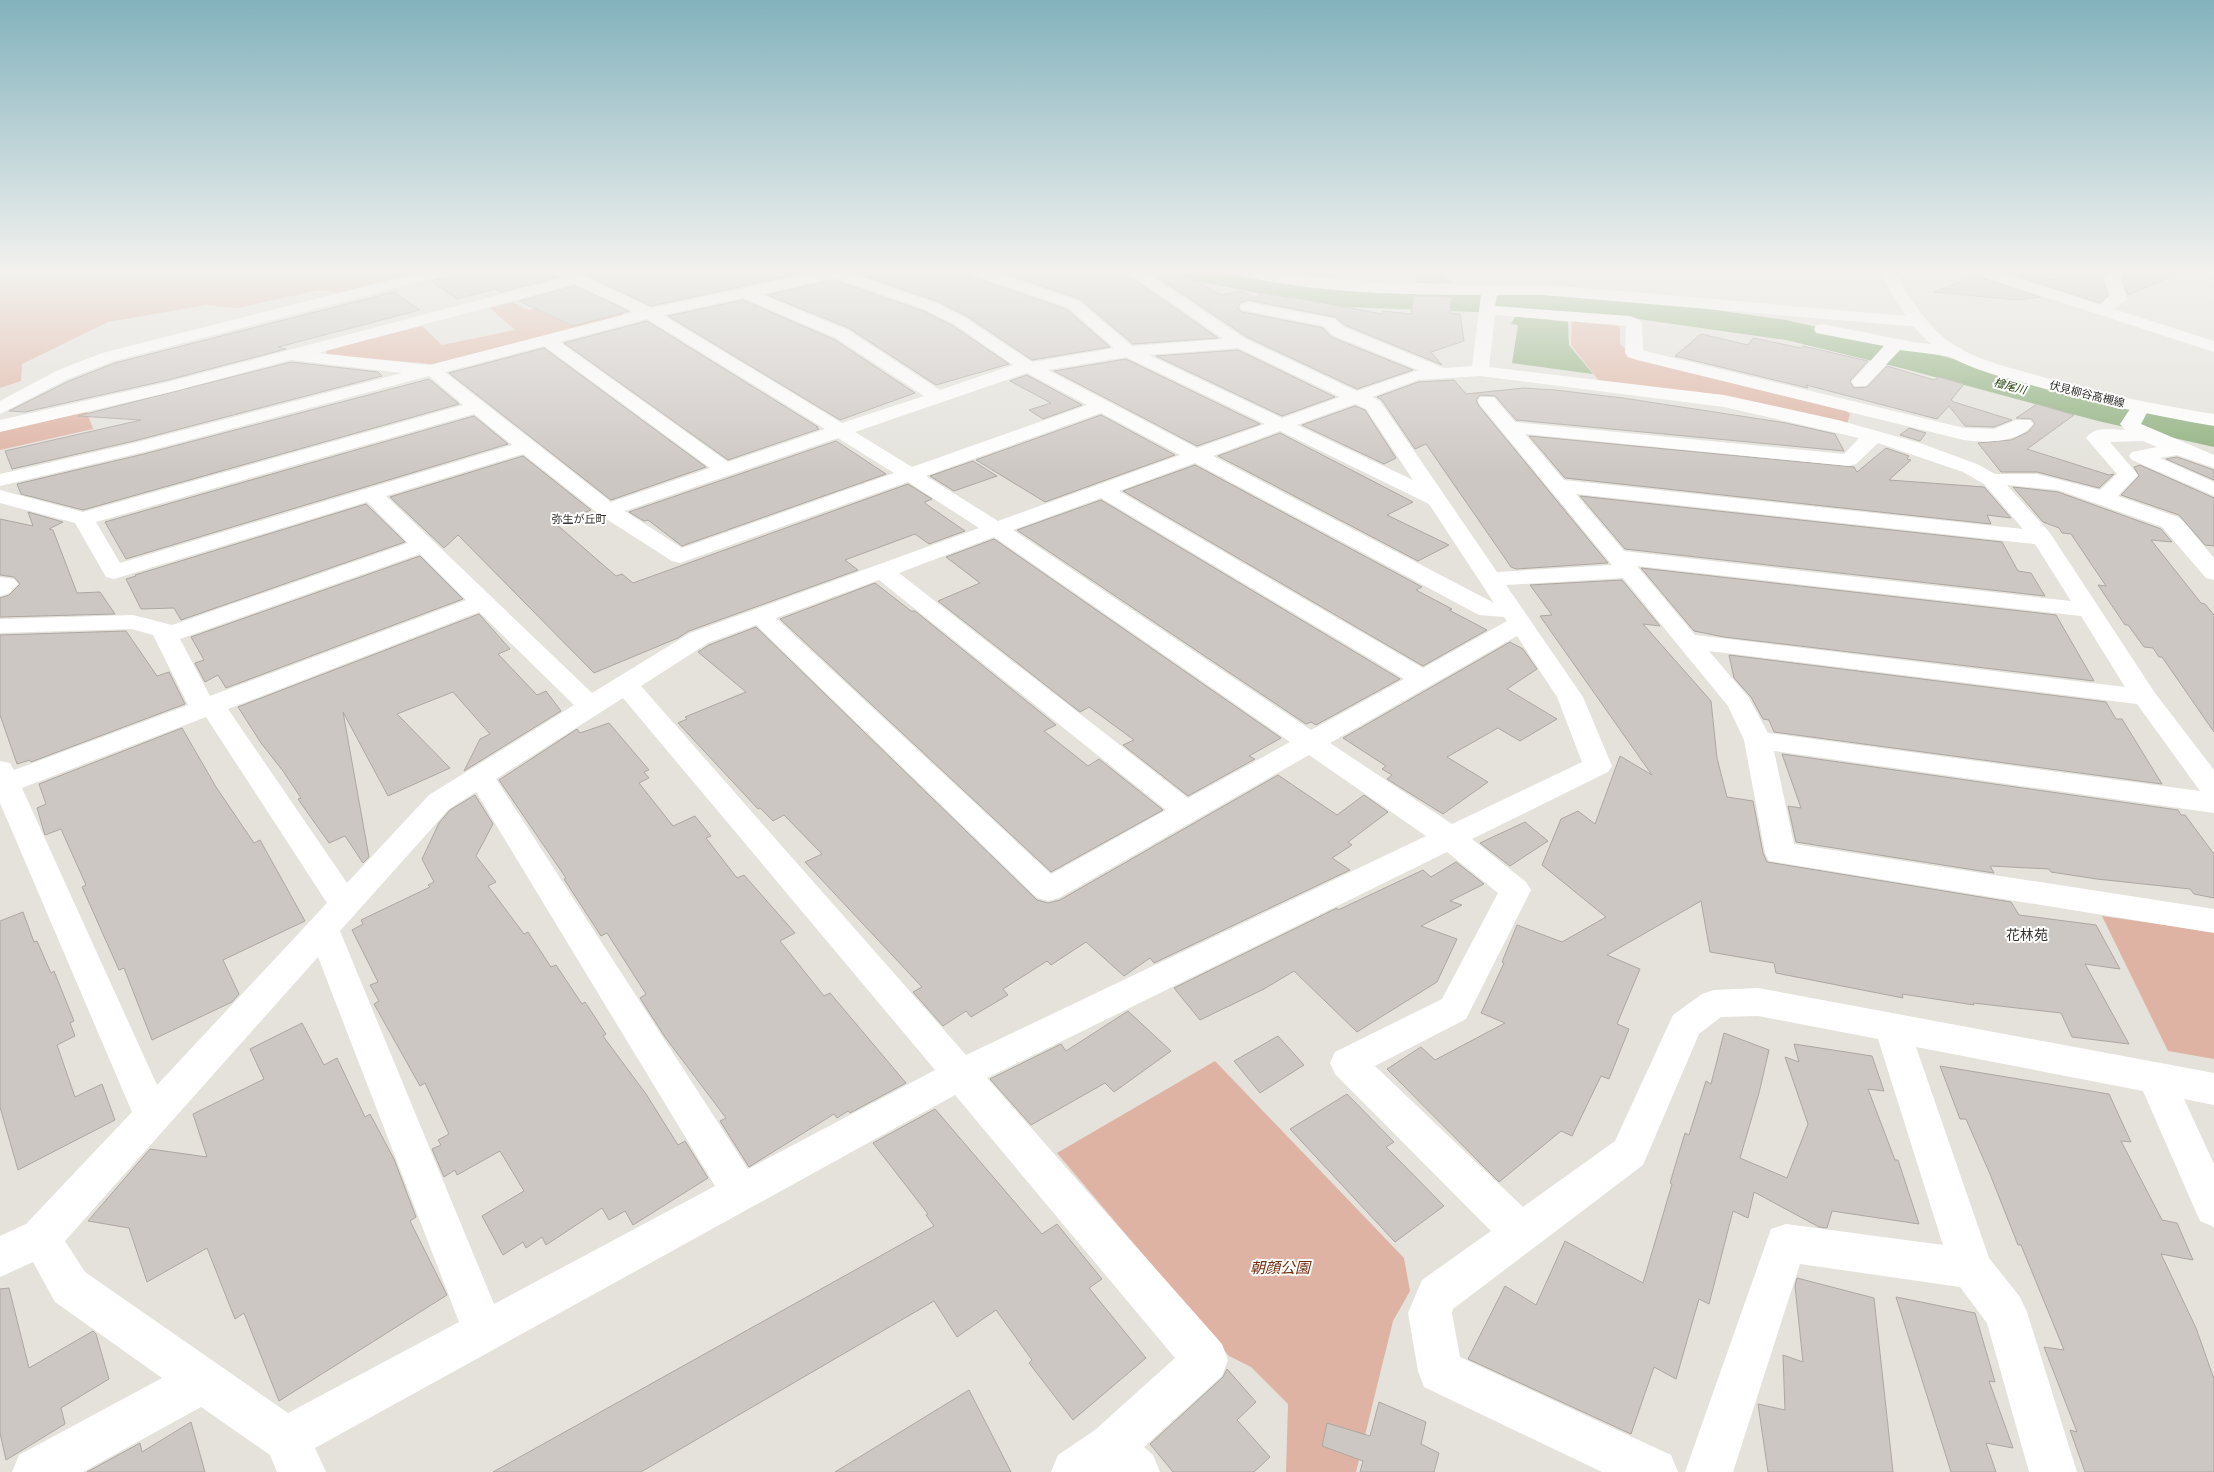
<svg xmlns="http://www.w3.org/2000/svg" width="2214" height="1472" viewBox="0 0 2214 1472" font-family="'Roboto Serif','Noto Sans JP',serif">
<style>
.green{fill:#deb3a3}
.water{fill:#8daf7c}
.lines{fill:none;stroke-linecap:round;stroke-linejoin:round}
.river{fill:#8daf7c;fill-rule:evenodd}
.building{fill:#cdc7c3;stroke:#aca7a2}
.minor{fill:#fff;fill-rule:evenodd}
.major{fill:#fff;fill-rule:evenodd}
.labels{text-anchor:middle;stroke-width:4;stroke-linejoin:round;paint-order:stroke}
.far-water-label{font-size:11px;font-style:italic;fill:#1a3a02;stroke:#fff}
.far-street-label{font-size:11px;fill:#2d2c29;stroke:#fff}
.far-neighbourhood-label{font-size:11px;fill:#34322d;stroke:#fff}
.neighbourhood-label{font-size:14px;fill:#34322d;stroke:#fff}
.near-park-label{font-size:15px;font-style:italic;fill:#752c0c;stroke:#fff}
</style>
<rect width="100%" height="100%" fill="#e4e2db"/>
<g class="green">
<polygon points="0,269 431,269 338,293 320,290 237,308 206,305 108,322 22,364 21,381 0,388"/>
<polygon points="584,294 625,312 621,316 433,364 326,355 327,350 422,326 442,345 515,330 490,308 513,302 528,310"/>
<polygon points="1572,320 1611,323 1620,327 1620,344 1631,354 1841,407 1850,414 1847,424 1599,381 1571,345"/>
<polygon points="87,412 93,429 0,450 0,431"/>
<polygon points="2102,916 2214,932 2214,1059 2168,1051"/>
<polygon points="1215,1061 1404,1258 1410,1291 1393,1321 1356,1472 1286,1472 1288,1404 1251,1367 1229,1356 1057,1153"/>
</g>
<polygon class="water" points="1515,317 1550,318 1550,320 1568,322 1569,345 1593,374 1512,363 1518,325 1511,324"/>
<g class="lines">
<polygon class="river" points="1166,269 1232,269 1323,286 1631,298 1786,320 1927,352 2116,402 2214,423 2214,447 2098,421 1905,369 1786,340 1631,318 1323,306 1181,278 1170,275"/>
</g>
<g class="building">
<polygon points="462,269 547,269 558,277 501,292 495,289 457,299 431,281 462,273 460,273"/>
<polygon points="574,269 822,269 651,306"/>
<polygon points="865,269 961,269 964,274 1066,309 1110,347 1032,360 967,316 937,301 857,274"/>
<polygon points="993,269 1096,269 1136,281 1218,338 1133,344 1080,299"/>
<polygon points="1996,269 2014,269 2054,280 2072,269 2109,269 2102,278 2108,296 2100,303"/>
<polygon points="2129,269 2187,269 2187,270 2128,295 2122,278"/>
<polygon points="1172,274 1199,282 1220,295 1242,291 1256,298 1263,293 1289,298 1291,297 1382,314 1383,311 1411,314 1414,296 1451,297 1450,313 1460,314 1464,341 1431,352 1442,365 1345,325 1335,317 1248,300 1240,303 1238,308 1242,312 1323,328 1331,337 1413,370 1357,389 1247,337 1157,277"/>
<polygon points="1417,274 1442,276 1442,280 1452,282 1416,282"/>
<polygon points="1976,276 2040,297 2018,300 1934,292"/>
<polygon points="834,280 923,311 953,326 1009,364 936,385 849,328 767,295"/>
<polygon points="575,286 629,311 573,326 519,301"/>
<polygon points="394,292 420,310 278,347 286,349 168,380 25,412 9,411 69,381 115,363"/>
<polygon points="743,300 835,340 915,393 840,420 668,316"/>
<polygon points="647,321 818,427 816,427 819,429 728,460 564,343"/>
<polygon points="1701,334 1748,345 1753,338 1801,348 1803,346 1868,361 1850,381 1854,388 1867,387 1887,366 1934,380 1939,377 1964,384 1951,400 1954,402 2012,420 1994,427 1965,426 1949,406 1937,419 1806,385 1808,388 1675,356"/>
<polygon points="544,348 706,467 611,500 449,373"/>
<polygon points="1238,350 1335,397 1282,416 1156,356"/>
<polygon points="1126,359 1260,424 1197,446 1054,371"/>
<polygon points="291,362 378,372 382,376 134,441 12,469 5,451 141,420 78,416"/>
<polygon points="1027,375 1082,405 1043,419 1029,410 1051,403 1010,381"/>
<polygon points="429,379 459,404 83,510 21,494 17,484 144,454"/>
<polygon points="1454,380 1466,394 1524,388 1555,390 1623,398 1786,423 1835,434 1844,451 1516,420 1495,396 1480,395 1476,400 1479,406 1608,563 1516,569 1511,567 1426,444 1415,449 1382,400 1377,397 1418,382"/>
<polygon points="2037,404 2074,415 2027,449 2109,475 2114,474 2099,488 2037,472 2001,472 1978,443 2011,440 2028,432 2035,424 2032,419 2016,418"/>
<polygon points="1355,406 1365,410 1396,458 1384,464 1302,425"/>
<polygon points="1101,415 1175,455 1045,502 976,460"/>
<polygon points="474,416 508,444 126,559 105,522"/>
<polygon points="1909,428 1926,433 1920,441 1900,435"/>
<polygon points="1280,433 1413,502 1387,515 1449,545 1418,561 1218,456"/>
<polygon points="1529,436 1854,467 1857,472 1886,448 1909,456 1907,459 1911,460 1889,480 1984,487 2011,518 1987,515 1991,524 1565,478"/>
<polygon points="836,441 886,474 682,546 648,520 644,521 629,512"/>
<polygon points="523,456 591,510 555,523 616,576 622,574 633,583 908,484 932,499 925,502 926,504 965,531 929,544 915,534 845,560 858,570 689,631 678,638 594,673 458,535 444,548 390,497"/>
<polygon points="2177,457 2214,470 2214,480 2166,459"/>
<polygon points="973,461 997,476 954,491 930,476"/>
<polygon points="1195,465 1422,587 1416,590 1452,609 1449,610 1487,630 1423,666 1123,491"/>
<polygon points="2140,465 2214,498 2214,546 2205,545 2179,515 2121,495 2139,476 2134,467"/>
<polygon points="2013,487 2058,492 2161,529 2172,542 2151,540 2201,603 2205,604 2214,615 2214,732 2162,657 2159,657 2153,648 2144,647 2128,625 2125,625 2098,585 2106,586 2071,534 2062,533 2059,528 2043,522"/>
<polygon points="1580,496 2002,542 2018,571 2031,573 2045,596 1625,549"/>
<polygon points="1101,500 1400,679 1316,725 1311,722 1306,724 1017,530"/>
<polygon points="366,504 405,542 181,620 174,608 141,609 126,579 136,576 135,575"/>
<polygon points="28,512 63,522 49,529 53,530 77,593 100,592 115,614 0,617 0,598 9,595 20,584 14,577 0,575 0,519 33,526"/>
<polygon points="994,539 1281,738 1249,756 1255,759 1188,796 1123,745 1134,740 1089,707 1080,712 938,601 980,583 946,557"/>
<polygon points="420,556 463,599 226,688 218,675 205,682 195,663 204,660 191,637"/>
<polygon points="1641,568 2056,615 2094,681 1724,637 1694,631"/>
<polygon points="1622,580 1660,626 1643,624 1711,701 1717,758 1727,797 1753,801 1763,853 1767,862 2011,902 2019,915 2096,925 2120,969 2085,964 2129,1044 2072,1037 2061,1013 1973,1003 1974,1005 1902,994 1903,998 1776,973 1774,963 1710,952 1701,901 1607,955 1640,969 1617,1024 1629,1029 1609,1079 1601,1076 1572,1136 1561,1131 1499,1182 1387,1069 1421,1047 1435,1060 1505,1023 1481,1013 1504,963 1502,962 1517,925 1562,942 1606,917 1542,865 1561,819 1578,811 1595,824 1620,756 1652,775 1540,616 1552,615 1530,585"/>
<polygon points="875,583 911,611 915,611 1056,725 1044,731 1088,766 1099,759 1163,810 1051,872 780,619"/>
<polygon points="479,614 510,649 498,654 537,695 546,691 561,711 464,771 480,739 490,734 453,692 397,714 450,768 388,796 343,712 369,857 363,863 345,836 329,843 298,799 301,798 283,771 261,743 238,707"/>
<polygon points="756,627 1037,900 1048,903 1060,900 1278,775 1337,815 1364,795 1388,812 1348,842 1352,845 1332,858 1350,870 1154,963 1150,958 1124,976 1086,942 1051,965 1047,961 1003,989 1008,995 971,1017 966,1011 943,1026 913,992 922,987 805,862 822,854 784,815 773,821 760,808 758,809 678,723 687,719 685,717 746,692 698,652 709,645"/>
<polygon points="126,631 157,676 169,672 185,704 31,762 30,760 17,764 0,715 0,635"/>
<polygon points="1510,642 1523,649 1537,669 1507,689 1557,719 1520,741 1498,728 1447,757 1488,782 1443,814 1387,779 1392,775 1382,769 1386,766 1343,738"/>
<polygon points="1729,655 2106,702 2116,719 2122,719 2162,784 1774,732 1769,720 1763,719 1751,697 1734,678"/>
<polygon points="609,723 649,770 644,772 649,778 639,783 673,826 695,816 711,836 706,838 737,878 744,875 795,933 780,941 824,996 830,993 906,1083 850,1113 848,1111 837,1118 834,1114 749,1167 720,1121 726,1118 665,1037 640,998 646,994 607,933 601,936 564,879 566,878 499,780 577,729 580,733"/>
<polygon points="182,728 216,787 254,843 260,840 305,921 223,960 239,994 232,1002 152,1040 124,968 119,970 82,887 86,885 61,829 45,835 44,832 37,808 46,804 39,784"/>
<polygon points="1782,754 2178,810 2181,815 2185,815 2214,854 2214,898 2194,894 2190,889 2097,879 2051,872 2049,869 1990,866 1994,873 1796,842 1788,806 1801,808"/>
<polygon points="475,795 493,824 476,856 496,882 488,886 524,934 528,932 551,967 556,965 582,1004 585,1002 606,1034 603,1036 646,1094 678,1145 685,1141 708,1178 633,1225 625,1211 609,1220 602,1208 546,1245 542,1237 526,1248 523,1242 503,1255 482,1216 524,1191 500,1151 457,1175 455,1170 444,1177 432,1149 441,1145 438,1140 449,1134 425,1083 420,1086 374,1004 379,1001 370,985 378,982 352,930 363,924 361,920 430,887 428,885 434,882 422,859 439,823 450,810"/>
<polygon points="1525,822 1548,841 1510,866 1480,843"/>
<polygon points="1456,862 1484,884 1450,901 1462,905 1421,926 1457,939 1437,982 1357,1032 1294,971 1264,989 1200,1020 1174,988 1337,908 1338,910 1423,870 1431,877"/>
<polygon points="23,912 34,942 37,941 51,973 54,971 74,1021 70,1023 75,1036 57,1045 75,1097 102,1084 115,1120 18,1170 0,1107 0,921"/>
<polygon points="1128,1011 1171,1051 1114,1092 1105,1083 1031,1125 990,1079 1061,1044 1066,1051"/>
<polygon points="302,1023 324,1065 337,1058 365,1117 370,1114 394,1159 416,1217 410,1221 447,1295 279,1401 244,1313 235,1319 207,1248 147,1282 129,1228 88,1221 150,1149 207,1157 193,1114 264,1079 250,1049"/>
<polygon points="1724,1033 1769,1050 1759,1093 1740,1158 1787,1178 1808,1124 1785,1057 1799,1062 1794,1044 1872,1056 1884,1091 1868,1089 1895,1160 1898,1160 1919,1224 1832,1211 1827,1228 1819,1227 1754,1192 1748,1218 1733,1211 1709,1304 1699,1299 1676,1379 1654,1367 1631,1434 1468,1359 1505,1286 1536,1305 1565,1241 1643,1283 1672,1184 1670,1183 1685,1133 1689,1135 1706,1081 1711,1084"/>
<polygon points="1278,1036 1304,1065 1260,1093 1234,1061"/>
<polygon points="1940,1066 2109,1094 2131,1142 2121,1141 2162,1220 2177,1223 2193,1260 2161,1254 2196,1328 2214,1379 2214,1472 2085,1472 2070,1430 2077,1432 2044,1347 2064,1350 2021,1245 2018,1245 1990,1174 1966,1119 1960,1119"/>
<polygon points="1347,1094 1394,1142 1386,1147 1444,1206 1395,1242 1290,1129"/>
<polygon points="935,1109 1042,1234 1057,1224 1102,1279 1089,1288 1146,1358 1073,1420 1029,1363 1032,1360 996,1310 957,1337 934,1301 641,1472 493,1472 934,1226 926,1215 928,1214 873,1143"/>
<polygon points="1797,1278 1874,1298 1893,1472 1768,1472 1758,1404 1785,1410 1783,1355 1803,1362 1795,1286"/>
<polygon points="9,1288 29,1368 93,1331 96,1334 109,1379 61,1408 65,1424 6,1460 0,1433 0,1289"/>
<polygon points="1896,1297 1975,1313 1995,1382 1989,1381 2013,1448 1986,1443 1996,1472 1951,1472"/>
<polygon points="1227,1369 1256,1402 1237,1420 1270,1457 1254,1472 1173,1472 1150,1444 1223,1377"/>
<polygon points="969,1390 1011,1472 835,1472"/>
<polygon points="1379,1402 1426,1422 1421,1444 1439,1453 1434,1472 1360,1472 1363,1461 1322,1446 1327,1423 1370,1436"/>
<polygon points="191,1422 205,1472 87,1472 140,1443 142,1452"/>
</g>
<g class="lines">
<g class="minor">
<polygon points="434,269 460,269 458,272 114,361 68,379 0,414 0,401 56,371 102,353"/>
<path d="M549 269H569L651 308 833 269H863L852 274 936 303 966 318 1032 362 1114 348 1067 307 965 272 963 269H986L1079 301 1132 346 1223 339 1133 276 1118 269 1143 270 1246 339 1357 391 1418 370 1332 335 1324 326 1242 310 1240 307 1242 304 1248 302 1335 319 1344 327 1444 368 1472 366 1481 295C1396 295 1307 293 1225 272L1223 269H1255L1311 277 1392 283 1575 287 1920 317 1926 319 1928 322 1926 325 1920 327 1543 295H1497L1495 306 1630 316 1640 320 1642 323 1643 350 1649 352 1964 428 1994 429 2016 420H2030L2033 424C2020 443 1984 443 1964 440L1637 360 1628 357 1625 353 1626 326 1495 315 1489 367 1724 395 1838 420 1920 443 1977 464 1995 474H2037L2100 490 2117 474 2086 438C2094 426 2112 430 2125 430L2120 424 2134 403H2148L2150 407 2141 424 2214 455V468L2177 455 2160 458 2214 482V496L2132 460 2129 456 2132 452 2157 447 2143 441 2110 442 2138 475 2118 496 2178 517 2184 522 2214 558V580L2206 578 2162 527 2058 490 2007 485 2050 533 2155 693 2214 770V813L1774 751 1794 844 2214 909V933L1769 861 1765 853 1744 740 1728 706 1623 578 1506 585 1583 697 1612 766 1608 772 1472 839 1526 882 1531 890 1466 1019 1375 1066 1523 1207 1615 1141 1673 1015 1702 994 1714 990 1758 988 2214 1073V1105L2184 1099 2214 1164V1227L2200 1221 2143 1091 1916 1047 1989 1258 2020 1297 2027 1312 2077 1472H2029L1987 1323 1960 1287 1800 1264 1733 1472H1685L1771 1229 1786 1224 1943 1245 1878 1039 1758 1016 1721 1017 1699 1034 1643 1165 1453 1309 1452 1313 1460 1357 1671 1455 1678 1472H1602L1424 1387 1418 1371 1408 1313 1422 1280 1491 1231 1335 1074 1330 1063 1335 1052 1442 999 1498 893 1447 852 987 1078 1222 1344 1228 1360 1222 1376 1144 1447 1153 1455 1160 1472H1051L1058 1455 1095 1430 1175 1358 955 1095 315 1448 326 1472H277L270 1455 201 1407 83 1472H12L19 1455 162 1378 55 1302 33 1262 0 1277V1236L26 1224 132 1112 0 803V761L10 763 14 770 188 705 153 635 132 629 0 633V619L133 615 172 625 408 543 367 502 114 579 106 577 75 523 0 503V490L83 512 463 405 429 376 144 452 0 486V474L134 443 402 373 291 360 171 392 0 432V420L168 382 563 278ZM834 278 924 309 954 324 1013 365 940 390 848 330 761 294ZM575 284 634 312 430 365 318 353ZM743 298 836 338 924 396 842 423 663 315ZM647 319 825 429 728 462 560 342ZM544 346 710 468 611 502 445 372ZM1238 348 1340 397 1282 418 1149 355ZM1126 357 1265 424 1197 448 1048 370ZM1027 373 1087 405 912 467 855 432ZM1480 376 1724 407 1859 438 1844 454 1515 422 1494 397H1480L1478 401 1480 405 1612 565 1497 572 1380 401 1372 397 1418 380ZM1355 404 1366 409 1413 480 1297 425ZM1101 413 1180 455 998 521 926 476ZM474 414 512 445 120 563 96 522ZM1280 431 1429 504 1494 603 1213 456ZM1525 434 1849 466 1856 464 1878 443 1963 472 1984 484 2023 529 1564 480ZM838 438 894 473 682 548 625 511ZM523 454 600 515 672 561 680 563 908 482 979 528 690 633 592 693 386 496ZM1195 463 1479 615 1504 617 1507 621 1423 668 1119 491ZM1576 494 2035 544 2071 601 1624 551ZM1101 498 1404 679 1311 730 1013 530ZM994 537 1290 742 1188 798 899 573ZM420 554 466 600 210 696 180 639ZM1637 566 2081 616 2125 687 1695 635ZM879 580 1166 810 1051 874 776 618ZM479 612 574 705 429 795 347 883 228 709ZM756 625 1037 898 1048 901 1059 898 1309 755 1426 836 966 1055 641 686 708 643ZM1517 636 1557 697 1582 762 1452 824 1330 743ZM1709 651 2137 704 2200 791 1768 733 1749 698ZM623 698 935 1070 748 1169 496 779ZM206 717 327 903 157 1085 22 788ZM476 792 715 1186 494 1304 340 931 449 809ZM318 957 459 1322 288 1413 85 1272 65 1241Z"/>
<polygon points="1966,269 1989,269 2101,305 2106,298 2110,297 2104,277 2112,269 2127,269 2120,278 2127,299 2114,309 2214,341 2214,352 1968,272"/>
<polygon points="2198,269 2214,269 2214,275 2200,272"/>
<polygon points="1822,324 1913,342 1955,347 1961,348 1964,352 1961,356 1955,357 1900,350 1866,386 1854,386 1851,382 1884,346 1816,333 1814,329 1816,325"/>
<polygon points="0,577 14,579 18,584 8,594 0,596"/>
</g>
<path class="major" d="M1877 269H1892C1907 292 1921 318 1942 336 1965 356 1996 364 2025 372 2087 391 2150 404 2214 414V426C2151 415 2089 402 2028 384 1995 375 1957 366 1930 343 1907 324 1893 294 1877 269Z"/>
</g>
<linearGradient id="sky" x2="0" y2="1"><stop stop-color="#83b2bd"/><stop offset="0.57" stop-color="#f3f2ef"/><stop offset="1" stop-color="#f3f2ef" stop-opacity="0"/></linearGradient>
<rect width="2214" height="475" fill="url(#sky)"/>
<g class="labels">
<g class="far-water-label">
<text transform="translate(2010 386) rotate(15)" y="4">檜尾川</text>
</g>
<g class="far-street-label">
<text transform="translate(2087 394) rotate(14)" y="4">伏見柳谷高槻線</text>
</g>
<g class="far-neighbourhood-label">
<text x="579" y="523">弥生が丘町</text>
</g>
<g class="neighbourhood-label">
<text x="2027" y="940">花林苑</text>
</g>
<g class="near-park-label">
<text x="1280" y="1273">朝顔公園</text>
</g>
</g>
</svg>
